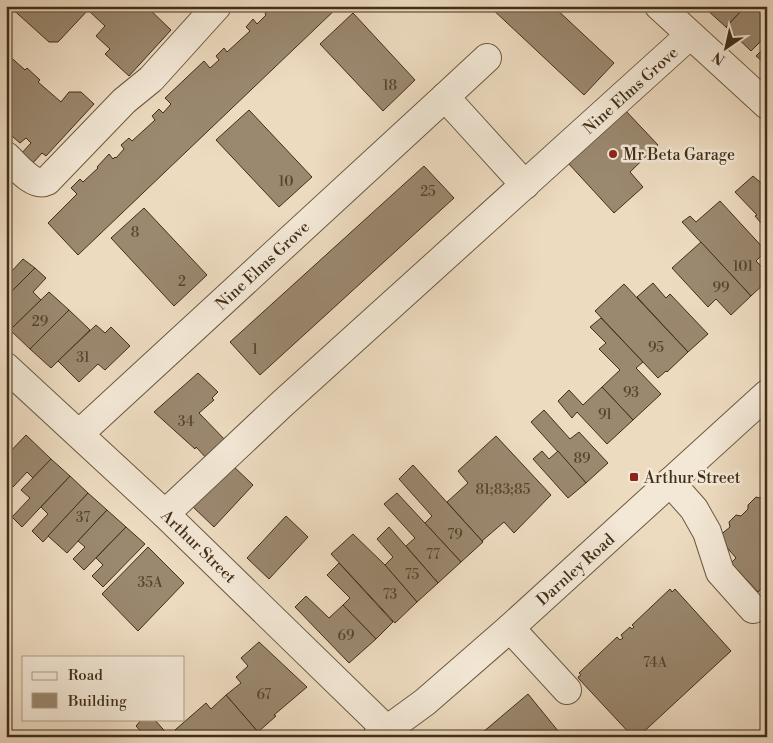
<svg xmlns="http://www.w3.org/2000/svg" width="773" height="743" viewBox="0 0 773 743" font-family="'Libre Bodoni',serif">
<style>
.building{fill:#9a886f;stroke:#402f18}
.lines{fill:none;stroke-linecap:round;stroke-linejoin:round}
.minor-casing{stroke:#6b5a42;stroke-width:30}
.minor{stroke:#f3e8d6;stroke-width:28}
.poi-dot{fill:#8f2418;stroke:#f3e8d6;stroke-width:2}
.labels{text-anchor:middle;stroke-width:5;stroke-linejoin:round;paint-order:stroke}
.number-label{font-size:14px;fill:#56452e}
.street-label{font-size:16px;fill:#402f18;stroke:#f3e8d6}
.poi-label{font-size:16px;fill:#402f18;stroke:#f3e8d6;text-anchor:start}
</style>
<rect width="100%" height="100%" fill="#eddbc0"/>
<filter id="stains"><feTurbulence type="fractalNoise" baseFrequency=".004" numOctaves="4"/><feColorMatrix values="0 0 0 0 .2 0 0 0 0 .09 0 0 0 0 .02 0 0 0 .5 -.17"/></filter>
<radialGradient id="worn" r=".72"><stop offset=".6" stop-color="#630" stop-opacity="0"/><stop offset="1" stop-color="#630" stop-opacity=".3"/></radialGradient>
<g class="building">
<polygon points="9,6 146,6 171,30 129,76 105,54 110,49 96,36 105,26 88,10 58,42 49,42"/>
<polygon points="265,6 339,6 78,255 48,223 77,194 71,188 80,179 83,182 98,168 97,167 109,154 113,159 115,157 116,158 124,149 121,145 129,138 132,141 155,120 152,116 159,109 163,113 171,104 165,98 204,61 210,68 219,60 216,56 224,48 227,52 250,31 246,27 253,19 257,24 266,15 265,13 267,12 263,8"/>
<polygon points="489,6 553,6 614,63 584,95"/>
<polygon points="708,6 746,6 726,27 706,9"/>
<polygon points="746,6 767,6 767,35 751,51 726,27"/>
<polygon points="353,13 415,80 383,111 320,44"/>
<polygon points="767,45 767,65 756,56"/>
<polygon points="6,53 25,70 27,68 40,80 38,82 61,102 69,92 81,92 94,104 46,156 42,153 31,165 20,155 31,143 26,138 20,143 6,131"/>
<polygon points="249,110 312,177 279,207 216,140"/>
<polygon points="625,110 658,145 630,172 643,187 614,213 568,163"/>
<polygon points="424,166 454,198 260,375 230,342"/>
<polygon points="753,176 767,188 767,230 755,216 757,215 735,192"/>
<polygon points="720,201 766,251 756,261 767,272 767,281 751,296 682,222 690,216 696,222"/>
<polygon points="144,208 207,275 174,306 111,238"/>
<polygon points="701,242 751,296 731,315 716,299 708,307 672,268"/>
<polygon points="23,259 35,268 6,297 6,268 11,272"/>
<polygon points="35,268 46,278 33,292 41,300 10,330 6,326 6,297"/>
<polygon points="653,283 666,298 670,294 708,334 688,352 637,297"/>
<polygon points="624,284 688,352 667,372 666,371 658,378 595,311"/>
<polygon points="49,292 69,310 30,349 10,330"/>
<polygon points="69,310 90,330 51,368 30,349"/>
<polygon points="601,318 643,362 636,368 661,394 633,420 602,387 620,370 599,349 606,343 590,327"/>
<polygon points="96,325 105,333 111,327 130,346 105,370 98,364 79,382 58,361"/>
<polygon points="198,373 218,392 212,398 214,400 199,413 229,444 209,461 196,447 195,449 154,412"/>
<polygon points="602,387 633,420 607,444 577,412 572,418 558,401 569,390 583,405"/>
<polygon points="544,410 570,439 579,432 608,463 586,483 531,422"/>
<polygon points="26,435 51,459 33,478 27,472 13,487 6,482 6,456"/>
<polygon points="496,436 551,495 514,533 504,522 482,541 447,502 468,483 458,471"/>
<polygon points="542,451 549,459 558,451 586,483 568,498 533,459"/>
<polygon points="51,459 70,476 22,527 12,517 30,498 21,490"/>
<polygon points="231,464 253,485 214,527 192,506"/>
<polygon points="413,465 483,542 461,562 425,523 432,516 399,479"/>
<polygon points="70,476 88,493 43,542 32,531 48,514 41,507"/>
<polygon points="767,492 767,583 758,592 731,563 736,558 718,537 730,527 729,522 736,515 741,516 748,509 748,505 756,497 760,498"/>
<polygon points="88,493 107,510 67,553 48,536"/>
<polygon points="397,493 461,562 438,583 406,546 415,538 384,504"/>
<polygon points="107,510 126,527 84,570 73,559 85,547 78,541"/>
<polygon points="286,516 308,537 269,579 247,558"/>
<polygon points="126,527 145,544 103,587 92,576 103,565 96,558"/>
<polygon points="389,527 438,583 417,602 385,565 393,557 377,539"/>
<polygon points="353,534 385,565 417,602 395,623 331,554"/>
<polygon points="148,547 184,583 138,631 102,594"/>
<polygon points="339,563 393,622 376,639 343,605 350,598 327,575"/>
<polygon points="670,589 672,592 675,589 731,651 638,737 633,737 579,679 578,677 581,675 579,673 617,637 620,640 623,638 621,635 630,627 632,629 634,627 632,625"/>
<polygon points="306,596 329,618 343,605 376,639 349,663 295,607"/>
<polygon points="259,642 307,687 274,715 276,716 258,732 226,695 241,683 236,677 248,666 241,658"/>
<polygon points="528,694 563,737 477,737 489,727"/>
<polygon points="226,695 258,732 252,737 182,737 175,730 206,703 211,709"/>
<polygon points="142,719 154,719 170,737 146,737 136,726"/>
</g>
<g class="lines">
<defs>
<g id="minor">
<polyline points="659,6 767,105"/>
<polyline points="445,97 487,58"/>
<path d="M6 156C16 165 33 188 47 181L124 101 151 79 217 6"/>
<polyline points="6,367 165,514 387,730 392,737"/>
<polyline points="79,434 445,97 525,185"/>
<polyline points="670,482 694,509 707,532 720,572 753,609"/>
<polyline points="165,514 282,404 690,35"/>
<polyline points="510,628 567,690"/>
<polyline points="377,737 425,702 510,628 767,394"/>
</g>
</defs>
<use href="#minor" class="minor-casing"/>
<use href="#minor" class="minor"/>
</g>
<g class="poi-dot">
<circle cx="613" cy="154" r="5"/>
<rect x="629" y="472" width="10" height="10" rx="2.5"/>
</g>
<g class="labels">
<g class="number-label">
<text x="390" y="90">18</text>
<text x="286" y="186">10</text>
<text x="428" y="196">25</text>
<text x="135" y="237">8</text>
<text x="743" y="271">101</text>
<text x="182" y="286">2</text>
<text x="721" y="292">99</text>
<text x="40" y="326">29</text>
<text x="656" y="352">95</text>
<text x="255" y="354">1</text>
<text x="83" y="362">31</text>
<text x="631" y="397">93</text>
<text x="605" y="419">91</text>
<text x="186" y="426">34</text>
<text x="582" y="463">89</text>
<text x="503" y="494">81;83;85</text>
<text x="83" y="522">37</text>
<text x="455" y="539">79</text>
<text x="433" y="559">77</text>
<text x="412" y="579">75</text>
<text x="150" y="587">35A</text>
<text x="390" y="599">73</text>
<text x="346" y="640">69</text>
<text x="655" y="667">74A</text>
<text x="264" y="699">67</text>
</g>
<g class="street-label">
<text transform="translate(630 90) rotate(-42)" y="6">Nine Elms Grove</text>
<text transform="translate(262 265) rotate(-43)" y="6">Nine Elms Grove</text>
<text transform="translate(199 546) rotate(44)" y="6">Arthur Street</text>
<text transform="translate(575 569) rotate(-42)" y="6">Darnley Road</text>
</g>
<g class="poi-label">
<text x="623" y="160">Mr Beta Garage</text>
<text x="644" y="483">Arthur Street</text>
</g>
</g>
<rect width="773" height="743" fill="none" stroke="#eddbc0" stroke-width="25"/>
<rect x="8" y="8" width="758" height="728" fill="none" stroke="#402f18" stroke-width="2.5"/>
<rect x="12" y="12" width="748" height="718" fill="none" stroke="#402f18"/>
<rect x="22" y="656" width="162" height="65" fill="#f3e8d6" stroke="#ab9e8a"/>
<rect x="32" y="672" width="25" height="8" fill="#f3e8d6" stroke="#ab9e8a"/>
<text x="68" y="680" font-size="15" fill="#402f18">Road</text>
<rect x="32" y="693" width="25" height="15" fill="#9a886f" stroke="#ab9e8a"/>
<text x="68" y="706" font-size="15" fill="#402f18">Building</text>
<g transform="translate(726 48) rotate(214)" stroke="#f3e8d6" stroke-width="4" paint-order="stroke">
<path d="M0-4L9 19L0 12L-9 19Z" fill="#402f18"/>
<text y="-8" font-size="14" font-weight="bold" text-anchor="middle" fill="#402f18">N</text>
</g>
<rect width="100%" height="100%" filter="url(#stains)"/>
<rect width="100%" height="100%" fill="url(#worn)"/>
</svg>
